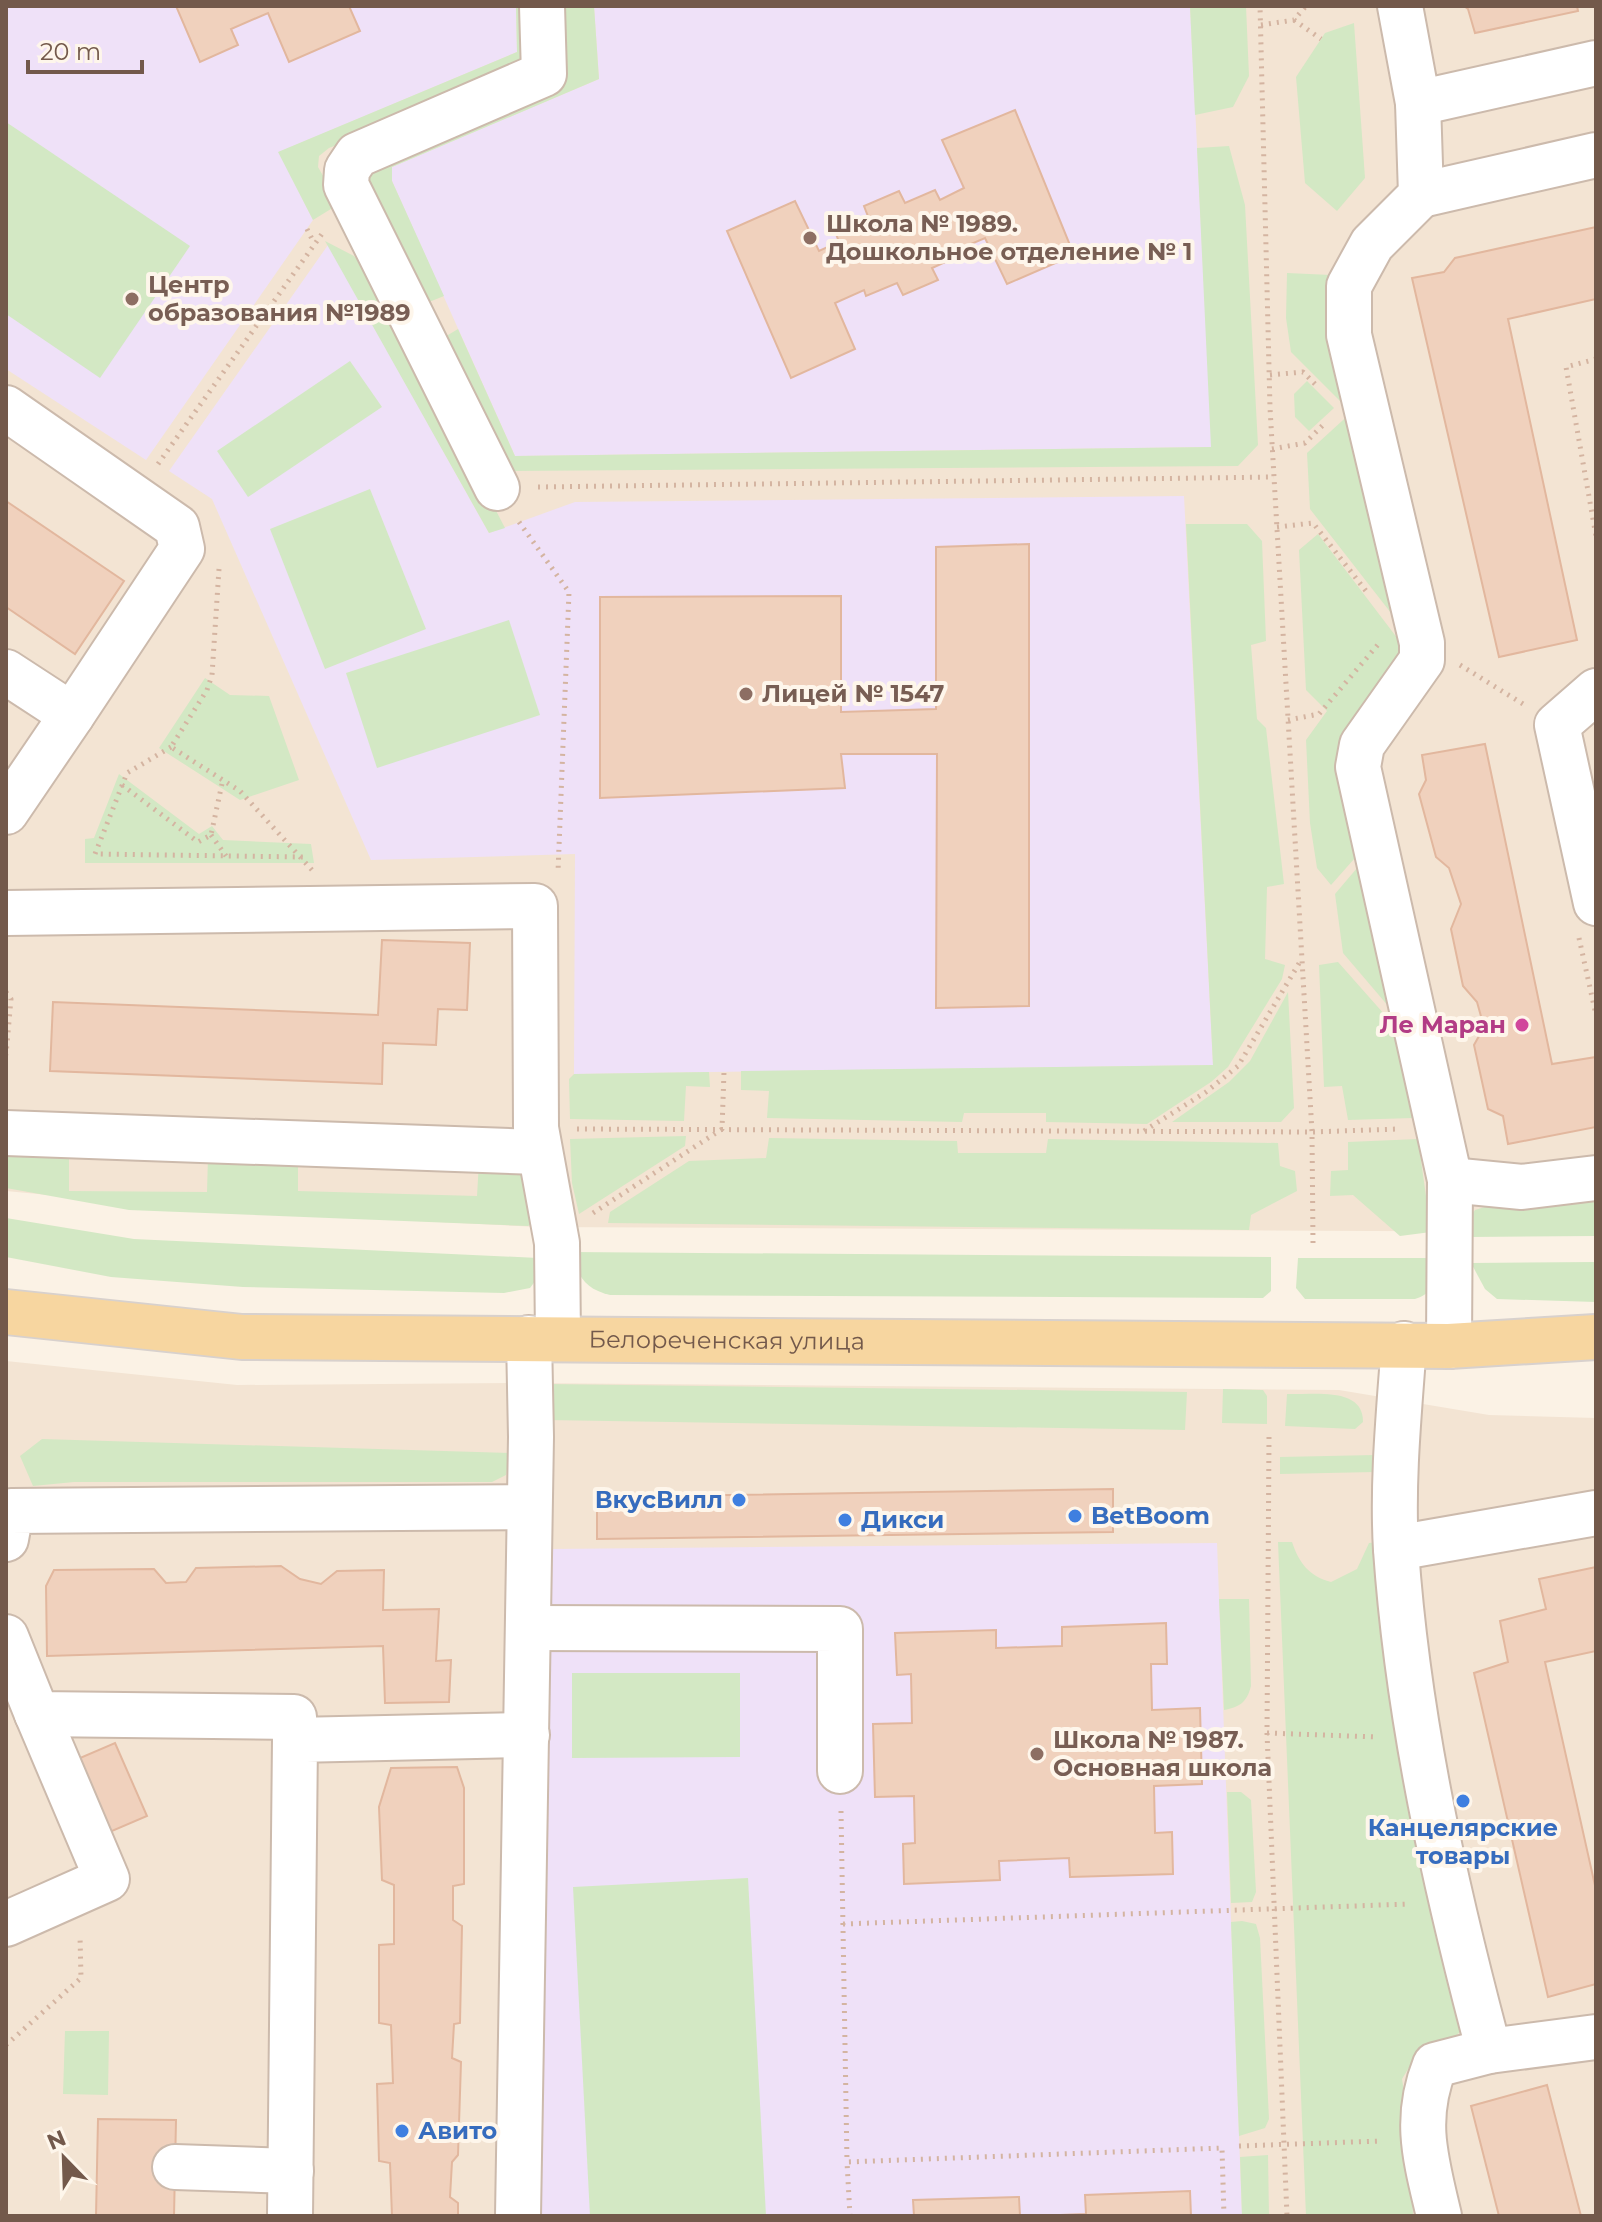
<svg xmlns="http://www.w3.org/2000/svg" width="1602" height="2222" viewBox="0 0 1602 2222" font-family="Montserrat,sans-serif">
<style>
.residential{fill:#f3e4d3}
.education{fill:#efe1f8}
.green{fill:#d3e8c4}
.building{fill:#f0d1bd;stroke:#e2b79e;stroke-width:2}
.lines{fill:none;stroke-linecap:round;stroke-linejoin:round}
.minor-casing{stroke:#ccbaac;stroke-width:48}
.major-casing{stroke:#d8d1cd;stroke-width:48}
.path{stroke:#d4b4a1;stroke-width:5;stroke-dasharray:2 6;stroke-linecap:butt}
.minor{stroke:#fff;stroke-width:44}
.major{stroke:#f7d6a0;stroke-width:44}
.education-dot{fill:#8d6e63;stroke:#fef6eb;stroke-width:3}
.hotel-dot{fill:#d1479c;stroke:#fef6eb;stroke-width:3}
.shop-dot{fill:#3f7fe0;stroke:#fef6eb;stroke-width:3}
.labels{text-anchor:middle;stroke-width:8;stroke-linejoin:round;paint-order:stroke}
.education-label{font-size:24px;font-weight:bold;fill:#785e54;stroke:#fef6eb;text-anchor:start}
.hotel-label{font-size:24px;font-weight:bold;fill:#b23c85;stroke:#fef6eb;text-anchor:end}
.street-label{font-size:24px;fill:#73594b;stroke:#fef6eb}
.shop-label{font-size:24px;font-weight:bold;fill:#366cbe;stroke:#fef6eb;text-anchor:start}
</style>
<rect width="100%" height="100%" fill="#fbf2e5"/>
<g class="residential">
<polygon points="6,6 1596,6 1596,1232 538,1227 218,1211 6,1191"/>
<polygon points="6,1361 237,1385 522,1383 1339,1390 1489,1415 1596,1418 1596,2216 6,2216"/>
</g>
<g class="education">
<polygon points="6,6 516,6 517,52 279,152 313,220 146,460 6,369"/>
<polygon points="594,6 1190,6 1212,447 515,456 392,181 392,167 599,79"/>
<polygon points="328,245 489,533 575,502 1184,496 1213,1065 574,1074 575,854 371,860 212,499 169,471"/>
<polygon points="1217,1543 1242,2216 541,2216 549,1549"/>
</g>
<g class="green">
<polygon points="516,6 532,6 534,47 512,76 329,148 319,156 318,167 339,204 313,220 278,152 517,52"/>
<polygon points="557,6 594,6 599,79 392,167 392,181 444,296 429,302 368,191 370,176 381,163 559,85"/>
<polygon points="1190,6 1246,6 1249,76 1233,107 1195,115"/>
<polygon points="1354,23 1365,178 1337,211 1305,183 1296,77 1325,33"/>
<polygon points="6,122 190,246 100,378 6,314"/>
<polygon points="1229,146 1245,205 1258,445 1238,466 509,471 443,338 458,329 515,456 1211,447 1197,148"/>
<polygon points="325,241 354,256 378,283 505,528 489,533"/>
<polygon points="1287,273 1331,275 1348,398 1341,402 1291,352 1286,318"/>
<polygon points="350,361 382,407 248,497 217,451"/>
<polygon points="1307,381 1334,408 1309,431 1295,417 1294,394"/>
<polygon points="1354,410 1396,613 1391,613 1310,509 1307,453"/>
<polygon points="370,489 426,629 325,669 270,529"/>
<polygon points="1186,524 1247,524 1262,541 1266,641 1251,645 1257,719 1266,728 1284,884 1267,887 1265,959 1285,965 1282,979 1228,1067 1211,1082 1147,1124 1046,1122 1046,1113 964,1113 962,1122 767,1118 769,1091 741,1090 741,1071 1213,1065"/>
<polygon points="1318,534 1401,643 1406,655 1360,720 1362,850 1331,885 1317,868 1310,823 1306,740 1327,711 1306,690 1299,550"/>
<polygon points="509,620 540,715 377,768 346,673"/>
<polygon points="205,678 230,695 269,696 299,780 240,800 159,748"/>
<polygon points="119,774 199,834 212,826 223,840 311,844 314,863 85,863 85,839 94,838"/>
<polygon points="1363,861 1395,1014 1343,953 1335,894"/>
<polygon points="1338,962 1400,1032 1418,1113 1413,1118 1348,1120 1342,1086 1324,1087 1319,965"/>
<polygon points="1288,992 1294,1108 1281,1122 1172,1122 1229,1082 1250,1061"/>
<polygon points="709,1072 710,1087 686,1086 684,1121 570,1119 569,1079 574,1074"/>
<polygon points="686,1136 685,1146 579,1214 572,1183 570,1139"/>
<polygon points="769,1138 957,1141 958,1153 1046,1153 1048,1139 1278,1143 1280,1166 1295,1171 1297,1191 1251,1215 1249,1230 608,1223 610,1212 689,1161 766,1158"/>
<polygon points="1418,1139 1431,1232 1400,1236 1353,1195 1330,1196 1331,1171 1348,1170 1348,1142"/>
<polygon points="6,1153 69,1156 69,1191 207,1192 208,1157 298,1157 298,1191 477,1196 479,1162 514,1162 537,1186 536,1221 528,1226 129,1210 6,1188"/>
<polygon points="1596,1198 1596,1236 1469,1237 1468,1220 1475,1210 1488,1206 1570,1203"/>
<polygon points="6,1218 134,1239 538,1258 536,1280 530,1288 504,1293 243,1287 111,1277 6,1257"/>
<path d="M571 1252 1271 1257V1291L1263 1298 610 1295C585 1289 578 1277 571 1252Z"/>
<path d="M1298 1258H1436C1434 1277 1436 1293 1415 1299H1305L1296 1288Z"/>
<polygon points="1596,1262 1596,1302 1497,1299 1485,1289 1471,1263"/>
<polygon points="546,1384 1187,1392 1185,1430 546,1420"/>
<polygon points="1223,1389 1263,1390 1267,1396 1267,1424 1222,1423"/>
<path d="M1287 1394C1312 1395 1364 1386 1363 1422L1355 1429 1285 1426Z"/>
<polygon points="42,1439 510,1453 506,1475 492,1482 74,1482 33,1486 20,1456"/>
<polygon points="1375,1455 1375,1472 1280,1474 1280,1457"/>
<path d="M1278 1542H1292C1299 1563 1309 1576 1331 1582L1357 1569 1369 1543 1380 1542 1467 2023 1449 2045 1416 2056 1402 2079 1410 2128 1413 2216H1306Z"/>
<path d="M1219 1599H1249L1251 1686C1247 1702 1240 1707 1224 1710Z"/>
<polygon points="572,1673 740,1673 740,1757 572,1758"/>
<polygon points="1227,1792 1241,1792 1251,1800 1256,1892 1252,1902 1231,1903"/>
<polygon points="748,1878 766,2216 590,2216 573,1887"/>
<polygon points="1242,1921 1256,1924 1260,1938 1269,2119 1265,2128 1239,2136 1231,1922"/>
<polygon points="65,2031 109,2031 108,2095 63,2094"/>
<polygon points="1268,2155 1269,2216 1242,2216 1240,2157"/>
</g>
<g class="building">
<polygon points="176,6 349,6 360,31 289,62 268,13 231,29 238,45 200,62"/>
<polygon points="1464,6 1577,6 1578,11 1475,33 1468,9"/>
<polygon points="1015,110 1074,255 1007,284 985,238 959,249 961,255 932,268 938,280 903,295 897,283 866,296 864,290 835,303 855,349 791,378 727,231 795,201 819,251 839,242 836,234 869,219 864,206 899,191 905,203 935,190 940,200 964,188 942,140"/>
<polygon points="1596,227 1596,299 1508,319 1577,640 1499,657 1412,278 1444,272 1455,258"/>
<polygon points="6,501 124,581 75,654 6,607"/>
<polygon points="1029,544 1029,1006 936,1008 937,754 841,754 845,788 600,798 600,597 841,596 841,712 936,709 936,547"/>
<polygon points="1485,744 1552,1064 1596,1057 1596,1127 1508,1144 1503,1116 1488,1109 1474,1045 1484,1027 1477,1002 1463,986 1451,929 1461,904 1449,868 1436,857 1419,794 1426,780 1422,755"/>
<polygon points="382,940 470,943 467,1010 438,1009 436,1045 383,1043 382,1084 50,1071 53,1002 378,1015"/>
<polygon points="1113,1489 1113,1532 597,1539 597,1497"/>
<polygon points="281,1566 300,1579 321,1584 337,1571 384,1570 383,1610 439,1609 436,1661 451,1660 449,1702 385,1703 383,1646 47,1656 46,1586 54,1570 154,1569 166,1583 186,1582 196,1568"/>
<polygon points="1596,1567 1596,1651 1545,1662 1596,1890 1596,1984 1548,1997 1474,1673 1508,1662 1500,1621 1546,1609 1539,1579"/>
<polygon points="1166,1623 1167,1664 1151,1664 1152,1710 1200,1708 1202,1784 1154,1786 1155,1833 1172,1832 1173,1874 1070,1877 1069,1858 999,1861 1000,1880 904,1884 903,1844 915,1843 914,1796 875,1797 873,1724 912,1723 911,1674 897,1675 895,1633 996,1630 996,1648 1062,1646 1062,1627"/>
<polygon points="115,1743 147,1816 105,1834 73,1761"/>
<polygon points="457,1767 464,1788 464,1884 453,1886 453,1920 462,1926 460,2023 454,2024 452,2058 461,2062 458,2155 452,2162 450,2197 458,2203 458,2216 392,2216 390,2163 379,2161 377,2084 393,2083 391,2025 379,2023 379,1945 394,1944 394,1885 382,1880 379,1807 391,1768"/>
<polygon points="1547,2085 1581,2216 1499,2216 1471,2106"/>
<polygon points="98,2119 176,2120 174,2216 96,2216"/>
<polygon points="1190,2191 1191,2216 1034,2216 1086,2214 1085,2195"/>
<polygon points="1019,2197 1020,2216 914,2216 913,2200"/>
</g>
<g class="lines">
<defs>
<g id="minor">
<polyline points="1400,6 1418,103 1421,195 1372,244 1349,286 1349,335 1422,643 1422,660 1362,745 1358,767 1450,1180 1449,1346"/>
<polyline points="1418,103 1596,63"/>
<polyline points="1421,195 1596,155"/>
<polyline points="6,408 177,527 182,549 72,715"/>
<polyline points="497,488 346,185 347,170 357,155 544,74 542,6"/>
<polyline points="6,672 72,715 6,812"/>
<polyline points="1596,691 1557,725 1596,903"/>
<polyline points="6,913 535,906 536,1128 557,1243 558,1338"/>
<polyline points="6,1133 538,1152"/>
<polyline points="1450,1180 1522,1187 1596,1178"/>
<path d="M1404 1344C1399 1412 1392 1482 1396 1550 1408 1721 1445 1886 1489 2051"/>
<polyline points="6,1539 11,1511 529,1507"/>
<polyline points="1396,1548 1596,1513"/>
<polyline points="528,1628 840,1629 840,1771"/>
<polyline points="6,1637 37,1714 294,1717 295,1740"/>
<polyline points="6,1924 107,1879 37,1714"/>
<polyline points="175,2167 291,2171"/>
<polyline points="290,2216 295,1740 527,1735"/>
<polyline points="518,2216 531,1437 529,1338"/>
<path d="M1439 2216C1426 2160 1413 2120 1435 2065L1489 2051 1596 2037"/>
</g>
<g id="major">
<path id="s1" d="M6 1312 242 1337 1449 1346 1596 1337"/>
</g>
</defs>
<use href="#minor" class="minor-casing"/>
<use href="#major" class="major-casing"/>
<g class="path">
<polyline points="1294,20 1321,39"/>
<polyline points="1261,25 1294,20 1306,6"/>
<polyline points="307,229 314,243"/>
<polyline points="1596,359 1566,367 1596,536"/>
<polyline points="1270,375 1303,372 1318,387"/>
<polyline points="1272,449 1305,443 1326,422"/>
<polyline points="158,464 324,231"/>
<polyline points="538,487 1274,477"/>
<polyline points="519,522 569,592 558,872"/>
<polyline points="1277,527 1313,523 1366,591"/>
<polyline points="219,569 212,675 207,690 171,747 240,791 312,870"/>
<polyline points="1460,665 1523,704"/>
<polyline points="1288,720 1319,714 1381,641"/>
<polyline points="171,747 127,773 95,854 303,857"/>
<polyline points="122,785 198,842 211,835 223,779"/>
<polyline points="211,835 226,856"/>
<polyline points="1579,938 1596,1015"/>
<polyline points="6,992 11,999 6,1055"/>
<polyline points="577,1129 1312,1132 1270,408 1260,6"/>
<polyline points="1144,1131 1206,1092 1238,1066 1301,960"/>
<polyline points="593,1213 722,1129 724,1072"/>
<polyline points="1313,1243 1312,1132 1398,1129"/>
<polyline points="1269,1437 1267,1733 1287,2216"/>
<polyline points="1267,1733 1378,1737"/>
<polyline points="841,1811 847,2162"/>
<polyline points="843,1924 1410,1904"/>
<polyline points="6,2045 81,1978 80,1936"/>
<polyline points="1239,2146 1382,2141"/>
<polyline points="850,2216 847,2162 1222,2148 1224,2216"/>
</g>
<use href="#minor" class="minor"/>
<use href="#major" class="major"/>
</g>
<g class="education-dot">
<circle cx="810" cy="238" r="8"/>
<circle cx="132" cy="299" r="8"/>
<circle cx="746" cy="694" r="8"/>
<circle cx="1037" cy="1754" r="8"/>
</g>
<circle class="hotel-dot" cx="1522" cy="1025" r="8"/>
<g class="shop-dot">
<circle cx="739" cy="1500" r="8"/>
<circle cx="1075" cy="1516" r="8"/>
<circle cx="845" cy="1520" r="8"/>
<circle cx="1463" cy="1801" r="8"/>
<circle cx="402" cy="2131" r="8"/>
</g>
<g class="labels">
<g class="education-label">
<text x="826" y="232">Школа № 1989.<tspan x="826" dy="28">Дошкольное отделение № 1</tspan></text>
<text x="148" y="293">Центр<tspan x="148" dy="28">образования №1989</tspan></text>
<text x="762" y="702">Лицей № 1547</text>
<text x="1053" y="1748">Школа № 1987.<tspan x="1053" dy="28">Основная школа</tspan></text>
</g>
<g class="hotel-label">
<text x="1506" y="1033">Ле Маран</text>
</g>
<g class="street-label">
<text dy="8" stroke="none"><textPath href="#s1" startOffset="722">Белореченская улица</textPath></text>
</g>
<g class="shop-label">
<text x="723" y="1508" text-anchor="end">ВкусВилл</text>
<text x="1091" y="1524">BetBoom</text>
<text x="861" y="1528">Дикси</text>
<text x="1463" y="1836" text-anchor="middle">Канцелярские<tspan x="1463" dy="28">товары</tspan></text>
<text x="418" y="2139">Авито</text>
</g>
</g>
<rect width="1602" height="2222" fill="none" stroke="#73594b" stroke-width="16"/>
<g transform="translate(64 2158) rotate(337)" stroke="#fef6eb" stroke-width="6" paint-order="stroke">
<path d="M0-6L14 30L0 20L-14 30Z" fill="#73594b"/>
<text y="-12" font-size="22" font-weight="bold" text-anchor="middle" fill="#73594b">N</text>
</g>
<path d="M28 60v12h114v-12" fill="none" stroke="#73594b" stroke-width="4"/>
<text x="40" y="60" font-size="24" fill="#73594b" stroke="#fef6eb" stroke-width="6" paint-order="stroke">20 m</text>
</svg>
